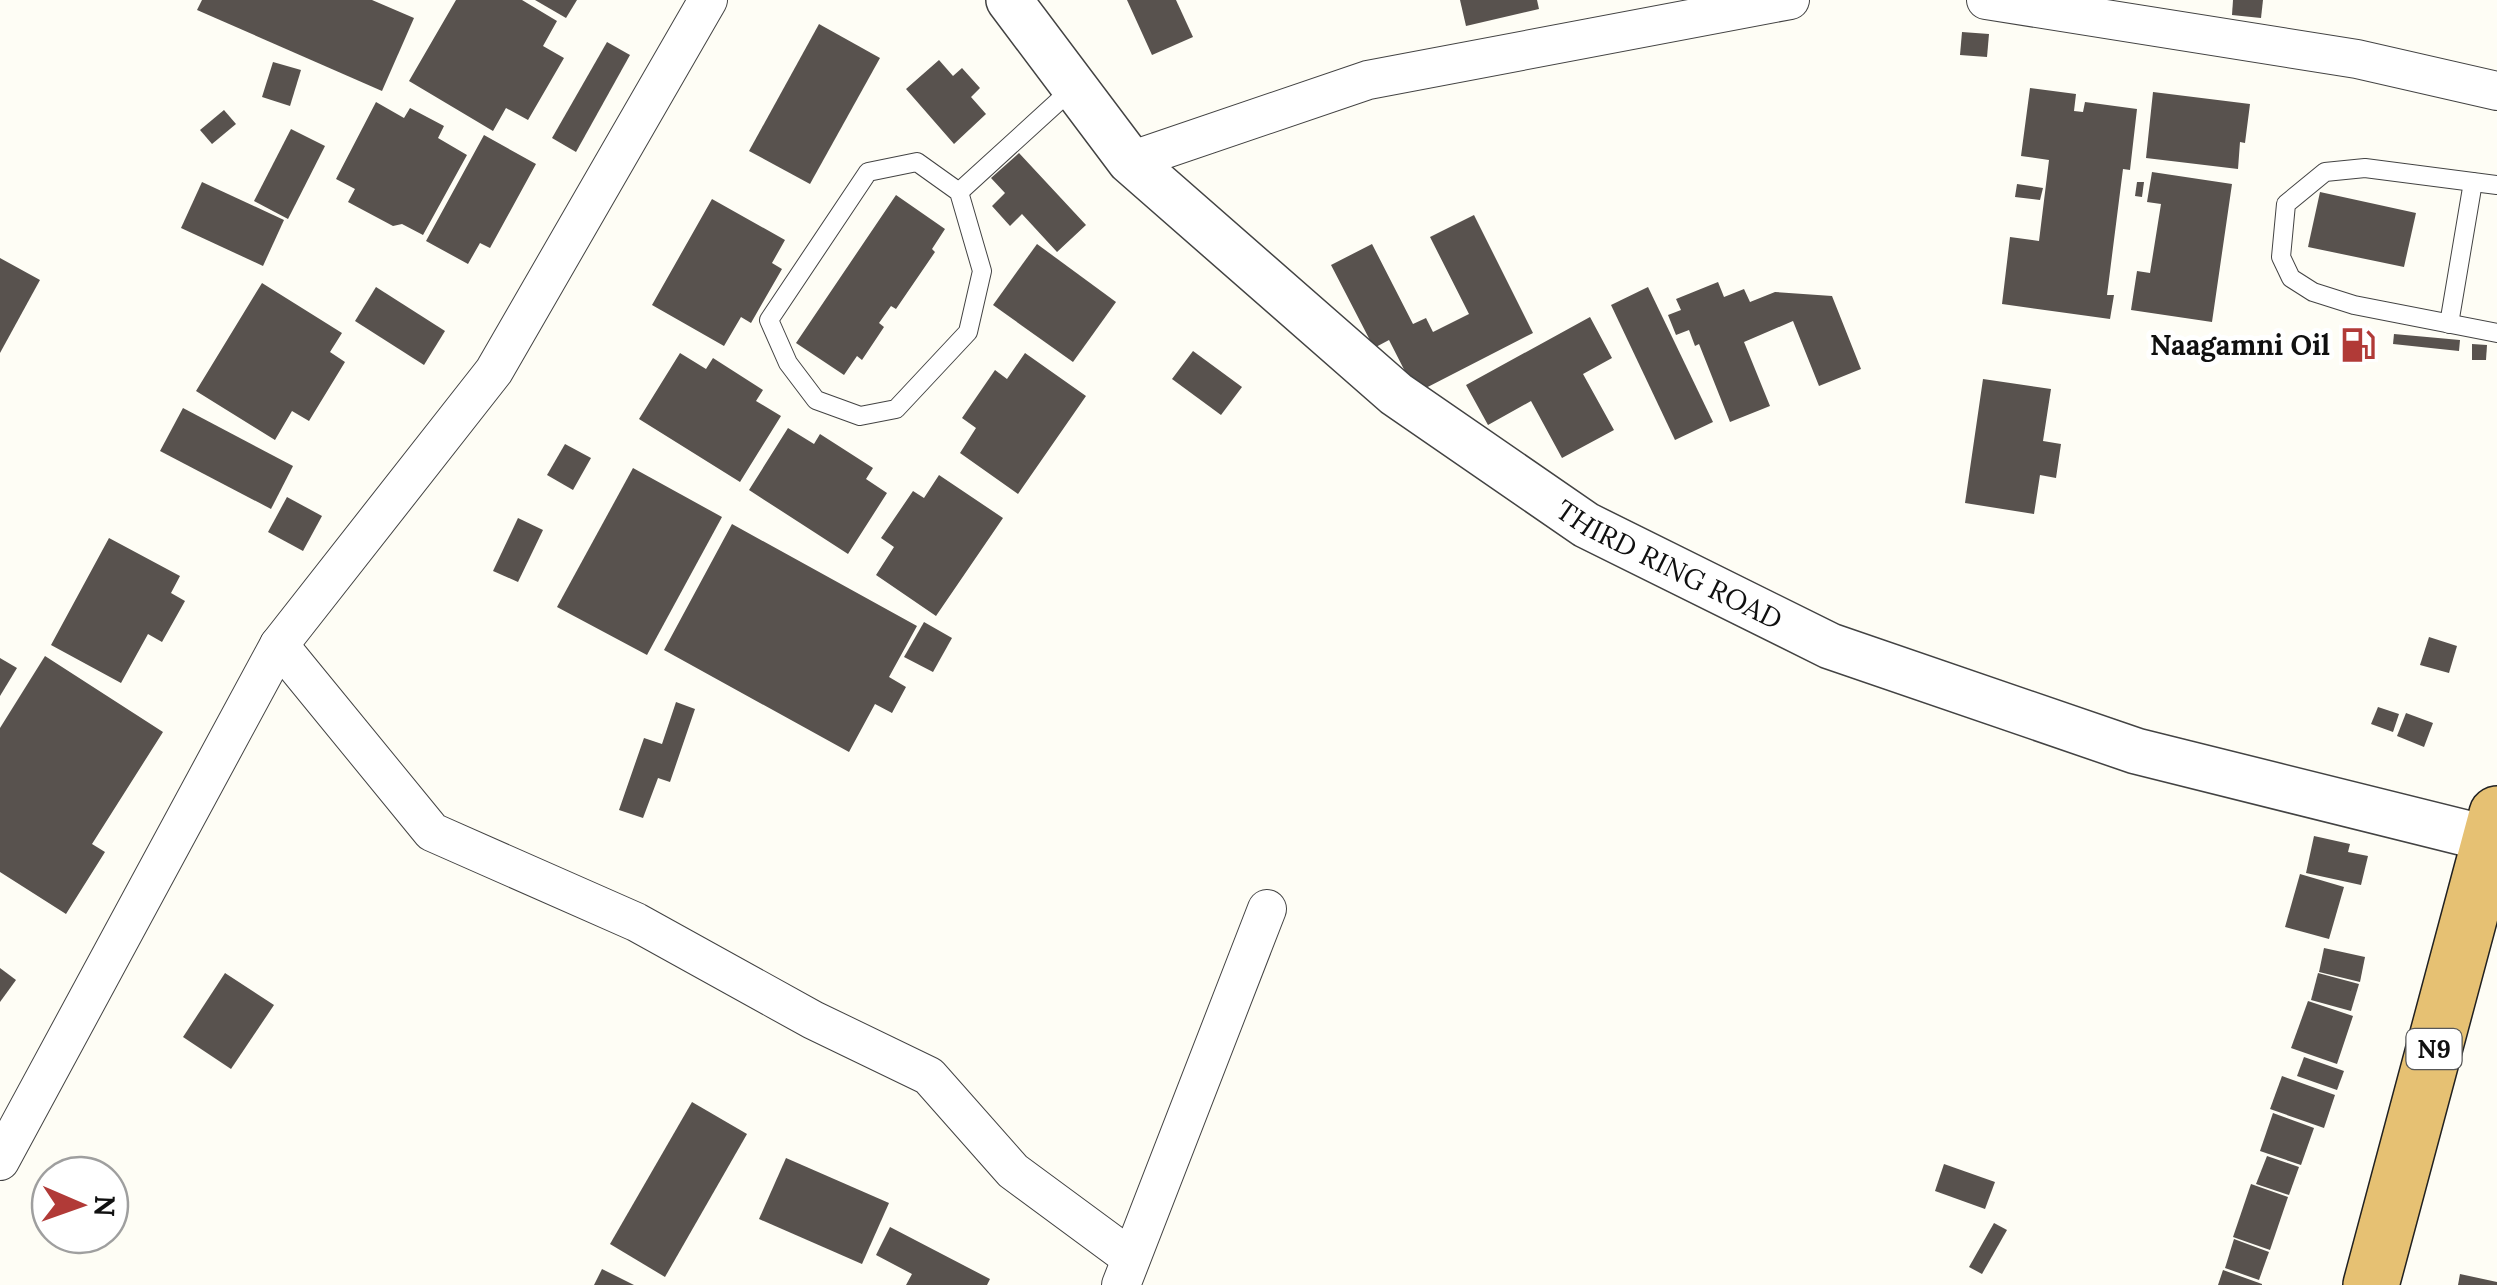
<svg xmlns="http://www.w3.org/2000/svg" width="2497" height="1285" viewBox="0 0 2497 1285" font-family="Lora,serif">
<style>
.building{fill:#58524e}
.lines{fill:none;stroke-linecap:round;stroke-linejoin:round}
.service-casing{stroke:#434343;stroke-width:20}
.minor-casing{stroke:#434343;stroke-width:40}
.tertiary-casing{stroke:#434343;stroke-width:48}
.trunk-casing{stroke:#212121;stroke-width:58}
.service{stroke:#fff;stroke-width:18}
.minor{stroke:#fff;stroke-width:38}
.tertiary{stroke:#fff;stroke-width:45}
.trunk{stroke:#e6c173;stroke-width:55}
.labels{text-anchor:middle;stroke-width:10;stroke-linejoin:round;paint-order:stroke}
.shield{fill:#fff;stroke:#585858;stroke-width:2.5}
.shield-label{font-size:25px;font-weight:bold;fill:#101010}
.poi-label{font-size:28px;font-weight:bold;fill:#101010;stroke:#fff;text-anchor:end}
.street-label{font-size:28px;fill:#101010;stroke:#fff}
</style>
<rect width="100%" height="100%" fill="#fefdf5"/>
<g class="building">
<polygon points="202,0 372,0 414,18 382,91 197,10"/>
<polygon points="456,0 522,0 557,21 543,46 564,58 528,120 506,108 493,131 409,81"/>
<polygon points="535,0 577,0 566,18"/>
<polygon points="1127,0 1176,0 1193,37 1152,55"/>
<polygon points="1460,0 1537,0 1539,9 1466,26"/>
<polygon points="2233,0 2263,0 2261,18 2232,15"/>
<polygon points="819,24 880,58 810,184 749,151"/>
<polygon points="1962,32 1989,34 1987,57 1960,55"/>
<polygon points="607,42 630,55 576,152 552,138"/>
<polygon points="939,60 953,76 962,68 980,88 971,97 986,114 954,144 906,89"/>
<polygon points="273,62 301,70 290,106 262,97"/>
<polygon points="2030,88 2076,94 2074,111 2083,112 2085,102 2137,109 2130,170 2123,169 2107,295 2114,295 2110,319 2002,304 2010,237 2039,241 2049,160 2021,156"/>
<polygon points="2153,92 2250,104 2245,143 2240,142 2238,169 2146,158"/>
<polygon points="376,102 404,118 410,108 444,126 438,138 467,155 423,235 402,224 393,226 348,202 355,189 336,179"/>
<polygon points="224,110 236,124 212,144 200,130"/>
<polygon points="291,129 325,146 288,219 254,201"/>
<polygon points="484,135 536,164 490,248 480,243 468,264 426,241"/>
<polygon points="1019,153 1086,225 1057,252 1022,214 1010,226 992,206 1005,193 991,178"/>
<polygon points="2152,172 2232,184 2212,322 2131,310 2137,271 2150,273 2161,204 2147,202"/>
<polygon points="202,182 284,220 263,266 181,228"/>
<polygon points="2137,182 2144,182 2142,197 2135,196"/>
<polygon points="2017,184 2043,188 2040,200 2015,197"/>
<polygon points="2320,192 2416,213 2404,267 2308,247"/>
<polygon points="896,195 945,229 932,249 935,252 896,309 891,306 879,323 884,327 862,360 857,356 844,375 796,343"/>
<polygon points="712,199 785,240 772,263 782,269 751,323 741,317 724,346 652,305"/>
<polygon points="1474,215 1533,333 1416,393 1389,340 1374,348 1331,265 1372,244 1413,324 1426,318 1433,332 1469,314 1430,237"/>
<polygon points="1037,244 1116,302 1073,362 993,305"/>
<polygon points="0,258 40,280 0,353"/>
<polygon points="1718,282 1724,297 1744,289 1750,302 1775,292 1832,296 1861,369 1819,386 1793,321 1744,342 1770,406 1730,422 1699,344 1695,346 1689,330 1676,335 1668,315 1681,310 1676,299"/>
<polygon points="262,283 342,333 330,352 345,362 309,421 292,411 275,440 196,391"/>
<polygon points="376,287 445,331 424,365 355,321"/>
<polygon points="1648,287 1713,422 1675,440 1611,305"/>
<polygon points="1590,317 1612,358 1583,374 1614,430 1562,458 1531,401 1488,425 1466,385"/>
<polygon points="2394,334 2460,340 2459,351 2393,344"/>
<polygon points="2472,344 2487,345 2486,360 2472,360"/>
<polygon points="1193,351 1242,387 1221,415 1172,379"/>
<polygon points="680,353 706,369 713,358 763,390 756,401 781,416 740,482 639,419"/>
<polygon points="1025,353 1086,396 1018,494 960,453 976,428 962,418 995,370 1007,379"/>
<polygon points="1983,379 2051,389 2043,441 2061,444 2056,478 2040,475 2034,514 1965,503"/>
<polygon points="183,408 293,466 271,509 160,451"/>
<polygon points="788,428 814,444 820,434 873,468 866,479 887,493 848,554 749,490"/>
<polygon points="565,444 591,458 573,490 547,475"/>
<polygon points="633,468 722,517 647,655 557,607"/>
<polygon points="939,475 1003,518 936,616 876,575 894,547 881,538 913,491 924,498"/>
<polygon points="287,497 322,516 303,551 268,532"/>
<polygon points="518,518 543,530 518,582 493,571"/>
<polygon points="732,524 917,626 889,677 906,687 892,713 875,704 849,752 664,650"/>
<polygon points="109,538 180,576 171,593 185,601 162,642 148,634 121,683 51,645"/>
<polygon points="924,622 952,638 933,672 904,657"/>
<polygon points="2429,637 2457,646 2449,673 2420,665"/>
<polygon points="45,656 163,732 92,844 105,852 66,914 0,872 0,728"/>
<polygon points="0,658 17,668 0,696"/>
<polygon points="676,702 695,709 670,782 658,778 643,818 619,810 644,738 662,744"/>
<polygon points="2378,707 2399,714 2393,732 2371,724"/>
<polygon points="2406,713 2433,723 2424,747 2397,736"/>
<polygon points="2314,836 2350,844 2348,852 2368,856 2361,885 2306,873"/>
<polygon points="2300,874 2344,887 2329,939 2285,927"/>
<polygon points="2324,948 2365,957 2360,982 2319,972"/>
<polygon points="0,968 16,980 0,1002"/>
<polygon points="225,973 274,1005 231,1069 183,1037"/>
<polygon points="2318,973 2359,984 2351,1011 2311,1000"/>
<polygon points="2308,1001 2353,1016 2337,1064 2291,1048"/>
<polygon points="2304,1057 2344,1071 2337,1090 2297,1076"/>
<polygon points="2282,1076 2335,1095 2324,1128 2270,1109"/>
<polygon points="692,1102 747,1134 665,1277 610,1244"/>
<polygon points="2273,1113 2314,1128 2301,1165 2260,1151"/>
<polygon points="2267,1156 2299,1167 2289,1195 2256,1184"/>
<polygon points="786,1158 889,1203 862,1264 759,1219"/>
<polygon points="1944,1164 1995,1182 1985,1209 1935,1191"/>
<polygon points="2251,1184 2288,1197 2270,1250 2233,1237"/>
<polygon points="1994,1223 2007,1230 1982,1274 1969,1267"/>
<polygon points="890,1227 990,1279 987,1285 906,1285 912,1274 876,1255"/>
<polygon points="2234,1239 2269,1252 2259,1280 2225,1268"/>
<polygon points="602,1269 634,1285 594,1285"/>
<polygon points="2223,1270 2262,1284 2262,1285 2218,1285"/>
<polygon points="2460,1274 2497,1282 2497,1285 2458,1285"/>
</g>
<g class="lines">
<defs>
<g id="service">
<polygon points="917,162 959,192 982,271 968,332 896,409 860,416 816,400 788,363 769,320 868,172"/>
<polyline points="2497,185 2365,168 2325,172 2286,204 2281,257 2291,278 2313,292 2354,305 2497,333"/>
<polyline points="959,192 1073,88"/>
<polyline points="2449,324 2473,182"/>
</g>
<g id="minor">
<polyline points="1986,0 2357,59 2497,91"/>
<polyline points="1130,161 1368,80 1790,0"/>
<polyline points="279,645 432,832 636,922 813,1020 929,1076 1013,1171 1131,1258"/>
<polyline points="0,1161 279,645 494,371 708,0"/>
<polyline points="1121,1285 1267,909"/>
</g>
<g id="tertiary">
<path id="s1" d="M1009 0 1130 161 1396 394 1586 525 1830 646 2136 751 2497 841"/>
</g>
<polyline id="trunk" points="2371,1285 2497,814"/>
</defs>
<use href="#service" class="service-casing"/>
<use href="#minor" class="minor-casing"/>
<use href="#tertiary" class="tertiary-casing"/>
<use href="#trunk" class="trunk-casing"/>
<use href="#service" class="service"/>
<use href="#minor" class="minor"/>
<use href="#tertiary" class="tertiary"/>
<use href="#trunk" class="trunk"/>
</g>
<defs>
<symbol id="fuel-bare" viewBox="-9 -9 18 18"><path d="M-5.5-6h7V0h2V4h1.3V-2.5L3-4.5l.8-.8L6-3V5H2.5V1h-1V6h-7ZM-4.2-4.7v3.2H.2V-4.7Z" fill="#b13a37" stroke="#fff" stroke-width="2.5" paint-order="stroke"/></symbol>
</defs>
<g fill-rule="evenodd">
<use href="#fuel-bare" x="2333" y="320" width="50" height="50"/>
</g>
<g class="labels">
<rect class="shield" x="2406.5" y="1029" width="55" height="40" rx="8"/>
<g class="shield-label">
<text x="2434" y="1058">N9</text>
</g>
<g class="poi-label">
<text x="2330" y="355">Naagamni Oil</text>
</g>
<g class="street-label">
<text dy="10" stroke="none"><textPath href="#s1" startOffset="878">THIRD RING ROAD</textPath></text>
</g>
</g>
<g transform="translate(80 1205) rotate(92)"><circle r="48" fill="#ffffff" stroke="#9f9f9f" stroke-width="2.5"/>
<path d="M0-8L18 38L0 25L-18 38Z" fill="#b13a37"/>
<text y="-15" font-size="28" font-weight="bold" text-anchor="middle" fill="#101010">N</text>
</g>
</svg>
